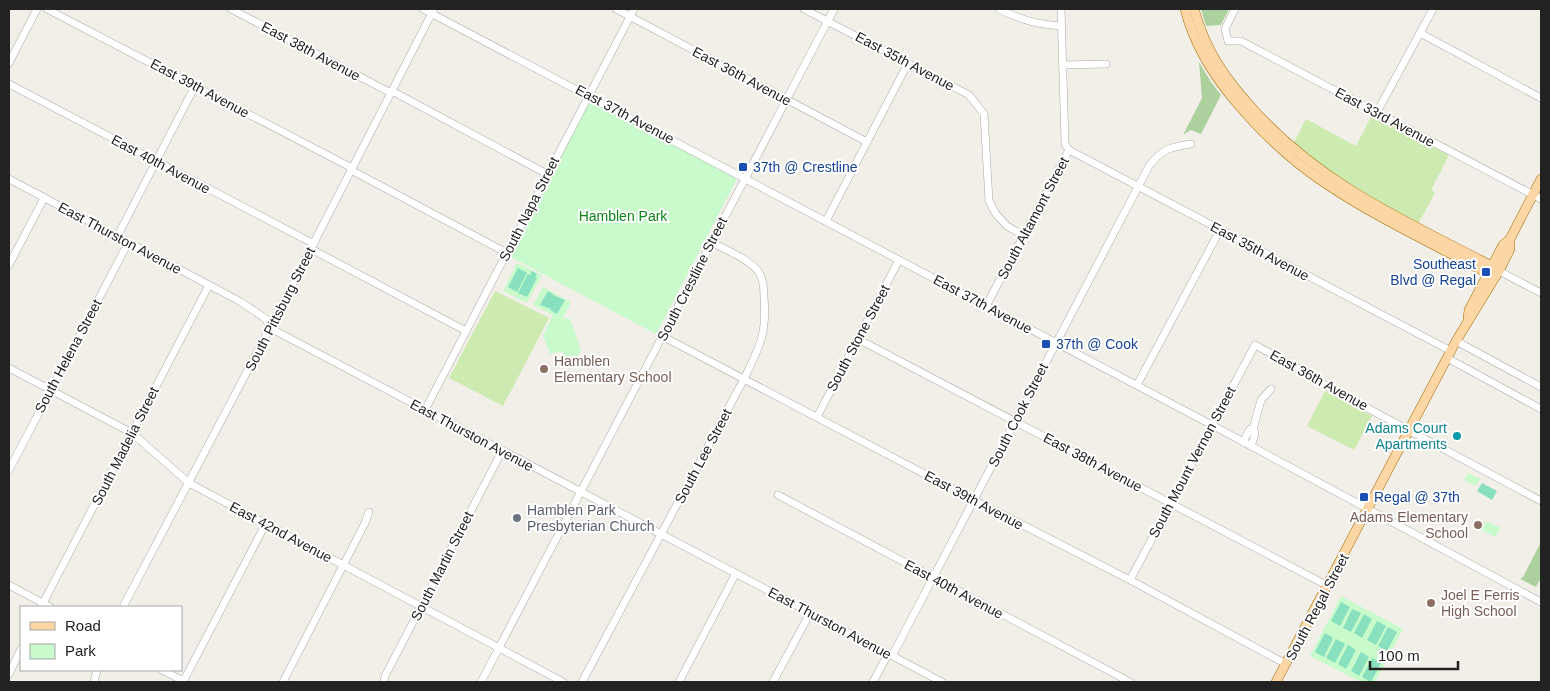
<svg xmlns="http://www.w3.org/2000/svg" width="1550" height="691" viewBox="0 0 1550 691" font-family="Helvetica,sans-serif">
<style>
.grass{fill:#cdebb0}
.forest{fill:#add19e}
.park{fill:#c8facc}
.pitch{fill:#88e0be}
.lines{fill:none;stroke-linecap:round;stroke-linejoin:round}
.minor-casing{stroke:#a9a9a9;stroke-width:8}
.major-casing{stroke:#a06b00;stroke-width:10}
.minor{stroke:#fff;stroke-width:7}
.major{stroke:#fcd6a4;stroke-width:9}
.transit-dot{fill:#1a4fb4;stroke:#fff;stroke-width:2}
.education-dot{fill:#8d6e63;stroke:#fff;stroke-width:2}
.culture-dot{fill:#0f9aa8;stroke:#fff;stroke-width:2}
.worship-dot{fill:#6b7280;stroke:#fff;stroke-width:2}
.labels{text-anchor:middle;stroke-width:4;stroke-linejoin:round;paint-order:stroke}
.street-label{font-size:14px;fill:#222;stroke:#fff}
.transit-label{font-size:14px;fill:#164399;stroke:#fff;text-anchor:start}
.park-label{font-size:14px;fill:#0c8416;stroke:#fff}
.education-label{font-size:14px;fill:#785e54;stroke:#fff;text-anchor:start}
.culture-label{font-size:14px;fill:#0d838f;stroke:#fff;text-anchor:end}
.worship-label{font-size:14px;fill:#5b616d;stroke:#fff;text-anchor:start}
</style>
<rect width="100%" height="100%" fill="#f2efe9"/>
<g class="grass">
<polygon points="1371,117 1380,118 1449,155 1431,190 1435,193 1418,224 1353,188 1293,144 1306,119 1356,146"/>
<polygon points="495,291 549,318 503,406 449,378"/>
<polygon points="1325,391 1372,416 1354,450 1307,426"/>
</g>
<g class="forest">
<polygon points="1201,9 1229,9 1221,25 1206,26"/>
<polygon points="1199,62 1211,82 1221,95 1201,134 1191,130 1183,135 1202,98"/>
<polygon points="1541,542 1541,578 1536,587 1520,579 1523,577"/>
</g>
<g class="park">
<polygon points="590,101 736,178 736,181 656,334 509,256"/>
<polygon points="517,263 542,275 527,303 503,291"/>
<polygon points="543,287 571,302 563,318 570,319 581,350 575,363 563,361 563,351 550,354 543,336 553,315 533,305"/>
<polygon points="1468,473 1480,479 1476,486 1464,480"/>
<polygon points="1482,521 1488,524 1489,522 1501,528 1495,537 1478,528"/>
<polygon points="1341,596 1403,629 1375,682 1361,682 1310,656"/>
</g>
<g class="pitch">
<polygon points="518,268 527,273 517,292 508,287"/>
<polygon points="532,271 537,274 535,277 537,278 527,297 518,293 528,274 530,275"/>
<polygon points="548,291 555,296 565,300 557,314 550,310 551,309 540,305"/>
<polygon points="1482,483 1497,491 1492,500 1477,491"/>
<polygon points="1341,602 1350,607 1340,626 1331,621"/>
<polygon points="1352,609 1361,613 1351,632 1343,628"/>
<polygon points="1364,614 1372,619 1362,638 1354,633"/>
<polygon points="1377,621 1386,626 1376,645 1367,640"/>
<polygon points="1388,627 1397,632 1387,651 1378,646"/>
<polygon points="1325,633 1333,638 1324,657 1315,652"/>
<polygon points="1336,639 1345,644 1335,663 1326,658"/>
<polygon points="1348,645 1356,650 1346,669 1338,664"/>
<polygon points="1361,652 1369,657 1359,676 1351,671"/>
<polygon points="1372,658 1381,663 1371,682 1362,677"/>
</g>
<g class="lines">
<defs>
<g id="minor">
<polyline points="47,9 352,168"/>
<polyline points="231,9 391,93"/>
<polyline points="423,9 1212,425 1541,602"/>
<polyline points="616,9 867,142"/>
<polyline points="804,9 969,95 984,114 989,201 996,214 1007,226 1023,235"/>
<path d="M999 9C1021 20 1036 24 1061 26"/>
<polyline points="1235,9 1225,29 1228,41 1241,41 1541,199"/>
<polyline points="1420,33 1541,98"/>
<polyline points="9,63 37,9"/>
<polyline points="1063,65 1106,64"/>
<polyline points="9,84 314,244"/>
<polyline points="392,91 547,174"/>
<polyline points="1377,112 1433,9"/>
<polyline points="1069,150 1451,351"/>
<polyline points="351,170 507,253"/>
<polyline points="9,179 241,302 266,319 270,328 942,682"/>
<polyline points="826,221 908,63"/>
<polyline points="117,237 195,86"/>
<polyline points="311,249 466,331"/>
<polyline points="9,265 44,198"/>
<polyline points="1499,271 1541,293"/>
<polyline points="986,306 1069,150 1065,144 1061,9"/>
<polyline points="662,336 974,500 1130,580 1286,664"/>
<polyline points="858,339 1328,586"/>
<polyline points="1456,341 1541,387"/>
<polyline points="1447,358 1541,409"/>
<polyline points="9,368 132,433 189,483 563,682"/>
<polyline points="1137,385 1220,230"/>
<polyline points="425,410 634,9"/>
<polyline points="817,417 899,260"/>
<polyline points="1253,429 1261,400 1271,389"/>
<polyline points="1243,442 1250,429 1254,429 1255,434 1251,446"/>
<polyline points="9,470 128,243"/>
<polyline points="778,495 1130,682"/>
<polyline points="1130,580 1255,345 1309,374 1328,387 1541,501"/>
<polyline points="9,585 50,607"/>
<polyline points="41,607 209,285"/>
<polyline points="123,607 270,328 434,9"/>
<path d="M892 656 1149 166C1162 149 1170 147 1191 144"/>
<polyline points="162,670 183,681"/>
<polyline points="9,674 21,649"/>
<polyline points="94,682 97,670"/>
<polyline points="183,682 265,525"/>
<polyline points="283,682 365,523 369,512"/>
<polyline points="384,682 385,676 502,451"/>
<polyline points="481,682 834,9"/>
<path d="M582 682 744 379C760 346 767 334 764 297 764 290 763 280 760 274 752 260 724 249 711 242"/>
<polyline points="679,682 736,573"/>
<polyline points="773,682 810,613"/>
<polyline points="873,682 888,654"/>
</g>
<g id="major">
<path d="M1185 9C1194 45 1212 74 1236 102 1262 133 1292 161 1325 183 1377 218 1434 244 1489 274"/>
<path d="M1194 9C1206 51 1224 77 1253 109 1320 184 1405 221 1492 266L1496 271 1495 277"/>
<polyline points="1468,319 1469,310 1503,245 1510,239 1541,179"/>
<polyline points="1276,682 1456,341 1499,271 1510,249 1510,239"/>
</g>
</defs>
<use href="#minor" class="minor-casing"/>
<use href="#major" class="major-casing"/>
<use href="#minor" class="minor"/>
<use href="#major" class="major"/>
</g>
<g class="transit-dot">
<rect x="738" y="162" width="10" height="10" rx="2.5"/>
<rect x="1481" y="267" width="10" height="10" rx="2.5"/>
<rect x="1041" y="339" width="10" height="10" rx="2.5"/>
<rect x="1359" y="492" width="10" height="10" rx="2.5"/>
</g>
<g class="education-dot">
<circle cx="544" cy="369" r="5"/>
<circle cx="1478" cy="525" r="5"/>
<circle cx="1431" cy="603" r="5"/>
</g>
<circle class="culture-dot" cx="1457" cy="436" r="5"/>
<circle class="worship-dot" cx="517" cy="518" r="5"/>
<g class="labels">
<g class="street-label">
<text transform="translate(311 51) rotate(28)" y="5">East 38th Avenue</text>
<text transform="translate(905 61) rotate(28)" y="5">East 35th Avenue</text>
<text transform="translate(742 76) rotate(28)" y="5">East 36th Avenue</text>
<text transform="translate(200 88) rotate(28)" y="5">East 39th Avenue</text>
<text transform="translate(625 114) rotate(28)" y="5">East 37th Avenue</text>
<text transform="translate(1385 117) rotate(28)" y="5">East 33rd Avenue</text>
<text transform="translate(161 164) rotate(28)" y="5">East 40th Avenue</text>
<text transform="translate(529 209) rotate(-63)" y="5">South Napa Street</text>
<text transform="translate(1033 218) rotate(-62)" y="5">South Altamont Street</text>
<text transform="translate(120 238) rotate(28)" y="5">East Thurston Avenue</text>
<text transform="translate(1260 251) rotate(28)" y="5">East 35th Avenue</text>
<text transform="translate(692 279) rotate(-63)" y="5">South Crestline Street</text>
<text transform="translate(983 304) rotate(28)" y="5">East 37th Avenue</text>
<text transform="translate(280 309) rotate(-63)" y="5">South Pittsburg Street</text>
<text transform="translate(858 338) rotate(-62)" y="5">South Stone Street</text>
<text transform="translate(68 356) rotate(-62)" y="5">South Helena Street</text>
<text transform="translate(1319 380) rotate(29)" y="5">East 36th Avenue</text>
<text transform="translate(1018 415) rotate(-63)" y="5">South Cook Street</text>
<text transform="translate(472 435) rotate(28)" y="5">East Thurston Avenue</text>
<text transform="translate(125 446) rotate(-63)" y="5">South Madelia Street</text>
<text transform="translate(703 456) rotate(-62)" y="5">South Lee Street</text>
<text transform="translate(1093 462) rotate(28)" y="5">East 38th Avenue</text>
<text transform="translate(1192 462) rotate(-62)" y="5">South Mount Vernon Street</text>
<text transform="translate(974 500) rotate(28)" y="5">East 39th Avenue</text>
<text transform="translate(281 532) rotate(28)" y="5">East 42nd Avenue</text>
<text transform="translate(442 566) rotate(-63)" y="5">South Martin Street</text>
<text transform="translate(954 589) rotate(28)" y="5">East 40th Avenue</text>
<text transform="translate(1317 607) rotate(-62)" y="5">South Regal Street</text>
<text transform="translate(830 623) rotate(28)" y="5">East Thurston Avenue</text>
</g>
<g class="transit-label">
<text x="753" y="172">37th @ Crestline</text>
<text x="1476" y="269" text-anchor="end">Southeast<tspan x="1476" dy="16">Blvd @ Regal</tspan></text>
<text x="1056" y="349">37th @ Cook</text>
<text x="1374" y="502">Regal @ 37th</text>
</g>
<g class="park-label">
<text x="623" y="221">Hamblen Park</text>
</g>
<g class="education-label">
<text x="554" y="366">Hamblen<tspan x="554" dy="16">Elementary School</tspan></text>
<text x="1468" y="522" text-anchor="end">Adams Elementary<tspan x="1468" dy="16">School</tspan></text>
<text x="1441" y="600">Joel E Ferris<tspan x="1441" dy="16">High School</tspan></text>
</g>
<g class="culture-label">
<text x="1447" y="433">Adams Court<tspan x="1447" dy="16">Apartments</tspan></text>
</g>
<g class="worship-label">
<text x="527" y="515">Hamblen Park<tspan x="527" dy="16">Presbyterian Church</tspan></text>
</g>
</g>
<rect width="1550" height="691" fill="none" stroke="#222222" stroke-width="20"/>
<rect x="20" y="606" width="162" height="65" fill="#ffffff" stroke="#a7a7a7"/>
<rect x="30" y="622" width="25" height="8" fill="#fcd6a4" stroke="#a7a7a7"/>
<text x="65" y="631" font-size="15" fill="#222222">Road</text>
<rect x="30" y="644" width="25" height="15" fill="#c8facc" stroke="#a7a7a7"/>
<text x="65" y="656" font-size="15" fill="#222222">Park</text>
<path d="M1370 661v8h88v-8" fill="none" stroke="#222222" stroke-width="2.5"/>
<text x="1378" y="661" font-size="15" fill="#222222" stroke="#ffffff" stroke-width="4" paint-order="stroke">100 m</text>
</svg>
